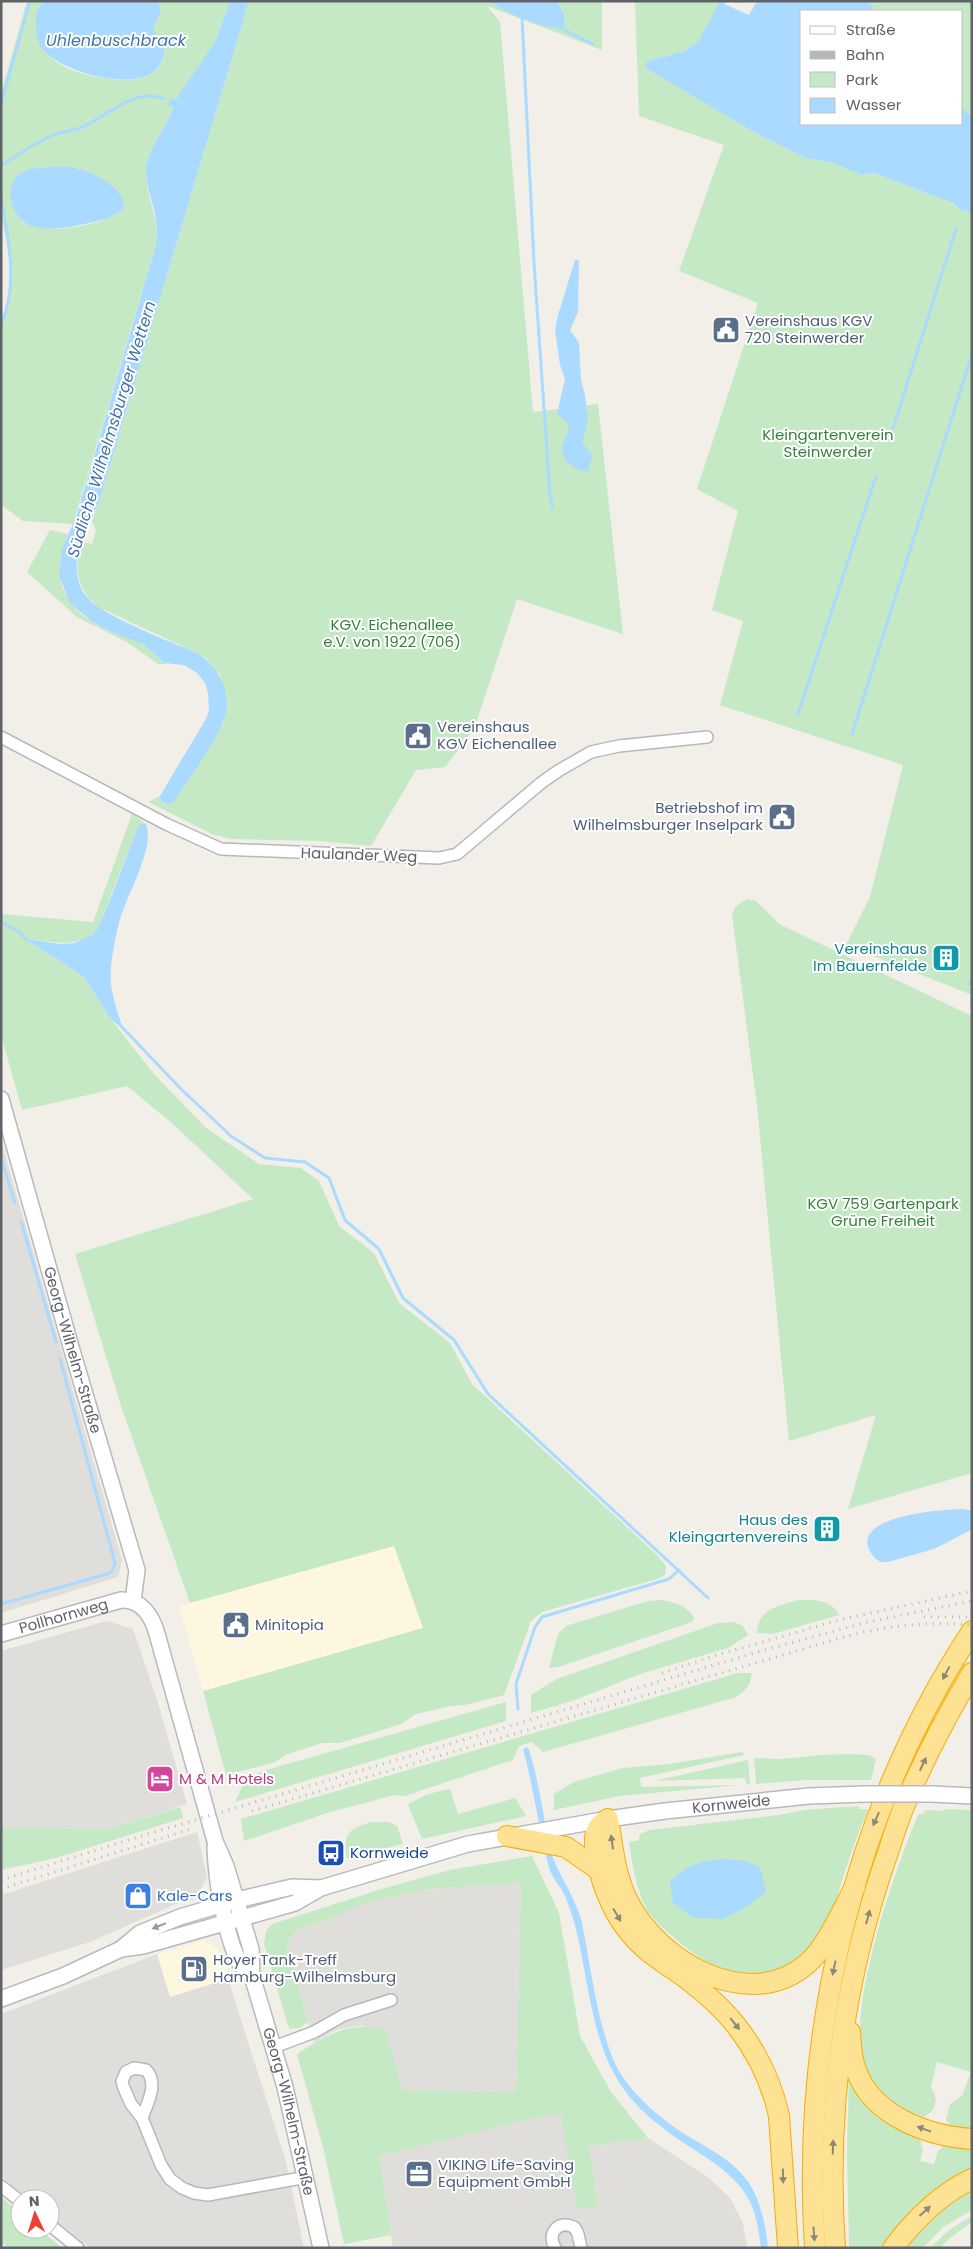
<svg xmlns="http://www.w3.org/2000/svg" width="973" height="2249" viewBox="0 0 973 2249" font-family="Poppins,sans-serif">
<style>
.commercial{fill:#fef7e0}
.industrial{fill:#e0deda}
.green{fill:#c5e8c5;fill-rule:evenodd}
.water{fill:#aadaff}
.pier{fill:#f1efe8}
.lines{fill:none;stroke-linecap:round;stroke-linejoin:round}
.stream{stroke:#aadaff;stroke-width:3}
.street-casing{stroke:#b5b8bc;stroke-width:14}
.secondary-casing{stroke:#b6babf;stroke-width:18}
.highway-casing{stroke:#f9ab00;stroke-width:22}
.street{stroke:#fff;stroke-width:11}
.secondary{stroke:#fff;stroke-width:15}
.highway{stroke:#fde293;stroke-width:20}
.rail{stroke:#b6b7b8;stroke-width:3;stroke-dasharray:1 6;stroke-linecap:butt}
.secondary-bridge-casing{stroke:#b6babf;stroke-width:18;stroke-linecap:butt}
.secondary-bridge{stroke:#fff;stroke-width:15}
.oneway{fill:#8e8975}
.oneway2{fill:#979a9d}
.labels{text-anchor:middle;stroke-width:4;stroke-linejoin:round;paint-order:stroke}
.service-label{font-size:15px;fill:#4e5e75;stroke:#fff;text-anchor:start}
.park-label{font-size:15px;fill:#348238;stroke:#fff}
.street-label{font-size:15px;fill:#5f6368;stroke:#fff}
.culture-label{font-size:15px;fill:#0d838f;stroke:#fff;text-anchor:end}
.hotel-label{font-size:15px;fill:#b23c85;stroke:#fff;text-anchor:start}
.transit-label{font-size:15px;fill:#164399;stroke:#fff;text-anchor:start}
.shop-label{font-size:15px;fill:#366cbe;stroke:#fff;text-anchor:start}
.water-label{font-size:16px;font-style:italic;fill:#4174aa;stroke:#fff}
</style>
<rect width="100%" height="100%" fill="#f1efe8"/>
<g class="commercial">
<polygon points="394,1546 423,1628 203,1691 179,1606"/>
<polygon points="203,1941 218,1948 225,1959 228,1979 169,1997 157,1954"/>
</g>
<g class="industrial">
<polygon points="1,1141 122,1560 118,1577 1,1613"/>
<polygon points="107,1621 133,1629 158,1703 187,1804 109,1829 1,1827 1,1651"/>
<polygon points="197,1832 207,1877 196,1899 176,1904 90,1942 1,1970 1,1895"/>
<polygon points="521,1883 516,2093 402,2090 364,2025 336,2030 314,2043 286,1945 296,1930 333,1918 361,1904 428,1889"/>
<polygon points="157,1954 170,1997 228,1979 285,2158 304,2248 90,2248 50,2216 50,2199 29,2199 1,2176 1,2014"/>
<polygon points="562,2114 577,2209 598,2206 589,2146 648,2138 709,2178 730,2198 743,2223 747,2248 393,2248 379,2156 522,2121"/>
</g>
<g class="green">
<path d="M27 1H44L38 8 42 49C49 57 57 63 67 68 90 78 151 92 162 61 164 55 166 48 163 42 161 37 156 35 153 30L161 10 158 1H230L216 40 176 99H170L168 105 173 107C166 128 149 147 146 168 143 191 161 218 156 245L73 524 23 521 1 505V321L7 307 10 289 9 257 1 212V94ZM48 167 78 168 124 208C111 222 72 229 54 229 44 229 32 225 23 222 12 210 4 185 21 173 29 168 39 168 48 167Z"/>
<path d="M249 1H489C510 15 537 25 562 29L563 10 556 1H602V50L487 6 500 22 533 412 598 404 623 634 517 599 474 729 445 767 416 770 371 846 318 841 230 839 212 834 148 802 160 796 163 804 173 803 223 724 227 704 220 675 206 658 197 653 98 607C77 589 72 567 83 542L92 544 96 530 92 521 100 499Z"/>
<polygon points="635,1 720,1 699,42 684,51 646,62 645,68 757,134 806,158 833,163 862,175 874,173 953,203 960,210 972,211 972,995 846,945 870,897 903,765 720,705 743,621 712,610 738,511 697,489 758,303 679,271 724,145 639,116"/>
<polygon points="868,1 972,1 972,117 962,108 962,11 877,11"/>
<path d="M50 530 68 534C49 577 63 609 105 629 114 633 125 635 134 639 146 645 154 655 164 663L168 664H158L127 642 77 617 27 572Z"/>
<path d="M132 814 146 824H139L98 928C78 952 52 939 26 940L84 977 111 1019 153 1073 206 1128 259 1164 301 1168 319 1181 339 1226 374 1253 399 1303 450 1343 472 1384 657 1555 666 1566 665 1575 657 1579 542 1612 531 1621 504 1695 465 1705 451 1706 416 1714 401 1724 340 1743H322L288 1754 273 1763 226 1775 203 1691 423 1628 394 1546 190 1603 121 1406 75 1254 253 1199 173 1124 127 1086 22 1110 1 1035V914L93 922Z"/>
<polygon points="747,899 756,901 779,924 972,1016 972,1473 848,1509 876,1415 789,1441 757,1105 732,915 735,907"/>
<path d="M660 1600C675 1602 685 1605 694 1617L692 1622 558 1667 549 1668 558 1634 566 1626 648 1601Z"/>
<path d="M799 1600C815 1600 831 1599 839 1615L773 1634 757 1633C758 1608 779 1606 799 1600Z"/>
<polygon points="734,1622 743,1626 748,1635 728,1648 640,1674 575,1700 531,1713 531,1695 557,1679 718,1623"/>
<path d="M738 1673H752C750 1686 745 1693 733 1698L543 1752 532 1742 519 1746 513 1760 405 1796 395 1795 330 1812 244 1841 241 1819Z"/>
<polygon points="506,1702 506,1721 235,1802 246,1778 266,1770"/>
<polygon points="742,1752 744,1755 640,1778 641,1787 741,1785 619,1796 554,1810 554,1794 574,1782 623,1768 670,1764"/>
<polygon points="850,1754 869,1755 876,1759 871,1780 806,1780 756,1784 754,1758 782,1759 822,1755"/>
<polygon points="748,1760 750,1784 747,1785 745,1778 654,1781"/>
<polygon points="450,1789 458,1814 515,1798 526,1816 422,1839 408,1804 428,1794"/>
<path d="M859 1806V1809H868C861 1827 854 1844 848 1862 837 1895 830 1933 803 1957 785 1972 758 1978 735 1975 712 1971 664 1932 650 1914 637 1896 632 1863 629 1842L639 1840 640 1834 650 1830 779 1815 804 1810Z"/>
<polygon points="180,1807 183,1818 56,1858 1,1870 1,1827 109,1829"/>
<path d="M945 1809 972 1810V2132L954 2129 946 2120 950 2104 962 2096 971 2072 937 2062 931 2086 936 2099 933 2110 924 2117 914 2113 912 2116C894 2106 878 2096 868 2076 839 2024 896 1868 918 1815L923 1814 926 1810 944 1811Z"/>
<path d="M372 1822H389L397 1826 403 1844 347 1858C342 1833 350 1828 372 1822Z"/>
<path d="M532 1856 559 1913 580 2036 611 2092 648 2138 589 2146 598 2206 577 2209 561 2114 522 2121 379 2156 391 2235 344 2244 324 2151 297 2054C328 2034 347 2023 385 2028L402 2090 516 2092 521 1883 428 1889 361 1904 333 1918 296 1930 286 1945 308 2022 299 2028 289 2029 264 1944 266 1931 272 1924 385 1888 450 1870Z"/>
<path d="M849 2072 913 2135 920 2139 923 2150 920 2161 934 2164 938 2151 944 2146 972 2149V2169C935 2188 906 2215 881 2248H849L847 2153Z"/>
<path d="M972 2191V2210L943 2227 923 2248H905C925 2223 942 2206 972 2191Z"/>
<polygon points="1,2197 20,2213 20,2229 39,2229 62,2248 8,2248 1,2242"/>
<polygon points="972,2216 972,2222 951,2237 940,2248 930,2248 949,2230"/>
</g>
<g class="water">
<path d="M44 1H158L161 10 153 30C156 35 161 37 163 42 166 47 164 55 162 60 150 98 63 73 44 51 38 44 36 34 36 25 35 15 37 8 44 1Z"/>
<path d="M230 1H249L100 499C93 517 82 535 78 553 75 568 77 586 87 597 102 616 172 642 197 653 217 665 230 688 226 712 223 733 186 783 173 803L166 804 161 801 160 796 206 719 209 710 208 693 205 683 197 673 184 665 164 663 143 644 105 629 91 621 69 602 59 575 62 549 77 514 156 245C159 229 155 212 150 195 148 187 145 178 146 168 149 147 166 128 173 108L168 105 170 99H176L216 40Z"/>
<path d="M489 1H556C564 11 566 17 563 29 538 26 509 15 489 1Z"/>
<polygon points="720,1 868,1 877,11 802,11 802,124 962,124 962,108 972,117 972,211 962,211 953,203 874,173 862,175 833,163 806,158 757,134 645,68 646,62 684,51 698,42"/>
<path d="M48 167C58 167 70 166 79 169 95 173 125 188 124 208 114 218 99 221 85 224 68 227 49 232 32 226 12 220 1 185 22 172 30 168 39 168 48 167Z"/>
<path d="M575 260H579L578 312 570 330 579 343 581 380 585 395 588 421 582 442 592 456 588 471C574 471 558 459 563 443 564 439 568 433 569 429 569 422 561 417 557 414L565 379 560 365 555 330 558 315Z"/>
<path d="M139 824H146C156 848 125 897 119 923 115 939 109 968 111 984 113 999 118 1014 123 1029L111 1019 84 977 25 939 61 944 75 943 93 934 98 928 113 892Z"/>
<path d="M964 1509 972 1511 971 1530 934 1549 888 1562H880C874 1558 870 1553 868 1547 858 1515 945 1509 964 1509Z"/>
<path d="M528 1747C537 1774 541 1801 546 1828 549 1838 549 1849 553 1858 562 1880 576 1899 582 1923 591 1966 599 2041 622 2076 638 2100 663 2120 686 2135 708 2148 734 2161 749 2183 761 2202 766 2226 768 2248H761C759 2233 757 2217 751 2204 736 2172 705 2158 678 2139 658 2125 637 2109 623 2088 592 2044 589 1984 577 1933 573 1918 569 1904 562 1890 558 1884 553 1878 550 1871 539 1831 534 1789 523 1749Z"/>
<path d="M724 1859 746 1861 760 1867 766 1892 748 1906 723 1919 694 1918 673 1903 670 1882C689 1863 698 1862 724 1859Z"/>
</g>
<polygon class="pier" points="725,1 740,3 757,1 749,15 724,4"/>
<g class="lines">
<g class="stream">
<polyline points="522,17 534,263 550,496 553,508"/>
<polyline points="563,29 592,44"/>
<polyline points="1,104 30,1"/>
<path d="M1 166C17 155 33 144 51 136 60 132 71 131 80 128 106 118 134 86 164 99"/>
<path d="M1 196C8 239 19 283 1 325"/>
<polyline points="890,438 956,229"/>
<polyline points="798,714 876,476"/>
<polyline points="852,734 972,354"/>
<polyline points="1,922 19,932 27,940"/>
<polyline points="969,984 972,979"/>
<polyline points="121,1026 181,1089 231,1136 265,1158 305,1162 329,1178 345,1220 379,1249 403,1298 454,1340 488,1394 708,1598"/>
<polyline points="1,1158 15,1203"/>
<polyline points="21,1221 56,1342"/>
<polyline points="1,1604 107,1574 112,1571 115,1563 60,1359"/>
<polyline points="518,1709 516,1684 535,1627 542,1617 669,1579 679,1570"/>
</g>
<defs>
<g id="street">
<polyline points="1,737 166,824 221,849 439,858 457,854 541,783 558,771 591,752 619,746 707,737"/>
<polyline points="274,2047 314,2032 344,2015 391,2000"/>
<path d="M142 2118C147 2104 159 2083 146 2070L134 2068 126 2072 122 2081 123 2086 131 2104 142 2118 161 2165 170 2179 182 2188 194 2193 208 2195 307 2177"/>
<polyline points="1,2186 20,2201"/>
<polyline points="50,2225 78,2248"/>
<path d="M555 2248C546 2232 560 2219 575 2228L578 2234 581 2248"/>
</g>
<g id="secondary">
<path id="s1" d="M1 1099 71 1347 137 1570 133 1601"/>
<path id="s2" d="M1 1634 121 1600C141 1599 152 1616 157 1634L215 1841 226 1866 251 1949 252 1976 285 2087 321 2248"/>
<polyline points="932,1794 972,1796"/>
<path d="M215 1847C216 1879 224 1928 237 1958 240 1965 246 1971 252 1976"/>
<path id="s3" d="M121 1949 143 1946 295 1903 321 1888 468 1844 608 1819 665 1811 809 1796 865 1794"/>
<polyline points="1,1999 63,1976 121,1949 140,1933 180,1917 237,1900 292,1887 321,1888"/>
</g>
<g id="highway">
<polyline points="507,1836 566,1847 599,1870"/>
<path d="M850 2032C851 2045 851 2058 856 2070 872 2116 928 2136 972 2139"/>
<path d="M788 2248 779 2116C772 2084 758 2054 738 2028 723 2008 703 1991 683 1976 668 1965 651 1956 638 1942 614 1918 602 1888 596 1855 594 1839 593 1827 608 1819 613 1848 615 1877 629 1903 659 1961 748 2014 807 1964 827 1947 842 1910 855 1887"/>
<path d="M815 2248C801 2033 853 1811 972 1631"/>
<path d="M835 2248C826 2118 842 1988 884 1864 891 1844 897 1823 905 1804 924 1759 947 1715 972 1673"/>
<path d="M893 2248C914 2220 940 2194 972 2179"/>
</g>
</defs>
<use href="#street" class="street-casing"/>
<use href="#secondary" class="secondary-casing"/>
<use href="#highway" class="highway-casing"/>
<use href="#street" class="street"/>
<use href="#secondary" class="secondary"/>
<use href="#highway" class="highway"/>
<g class="rail">
<polyline points="924,1617 972,1617"/>
<polyline points="662,1673 717,1655 843,1619 972,1591"/>
<path d="M252 1811 844 1637C885 1626 929 1621 972 1625"/>
<polyline points="1,1880 128,1840 761,1651 868,1622 972,1601"/>
<polyline points="1,1889 194,1828"/>
</g>
<defs>
<polyline id="secondary-bridge" points="865,1794 932,1794"/>
</defs>
<use href="#secondary-bridge" class="secondary-bridge-casing"/>
<use href="#secondary-bridge" class="secondary-bridge"/>
</g>
<defs><path id="oneway-solid" d="M-6-.8H1V-3.2L6.5 0L1 3.2V.8H-6Z" transform="scale(1.25)"/></defs>
<g class="oneway">
<use href="#oneway-solid" transform="translate(946 1673) rotate(118)"/>
<use href="#oneway-solid" transform="translate(923 1764) rotate(-65)"/>
<use href="#oneway-solid" transform="translate(876 1819) rotate(114)"/>
<use href="#oneway-solid" transform="translate(612 1842) rotate(-98)"/>
<use href="#oneway-solid" transform="translate(617 1915) rotate(59)"/>
<use href="#oneway-solid" transform="translate(868 1917) rotate(-75)"/>
<use href="#oneway-solid" transform="translate(834 1968) rotate(102)"/>
<use href="#oneway-solid" transform="translate(735 2024) rotate(51)"/>
<use href="#oneway-solid" transform="translate(924 2129) rotate(-160)"/>
<use href="#oneway-solid" transform="translate(833 2147) rotate(-88)"/>
<use href="#oneway-solid" transform="translate(783 2176) rotate(89)"/>
<use href="#oneway-solid" transform="translate(925 2211) rotate(-42)"/>
<use href="#oneway-solid" transform="translate(814 2234) rotate(86)"/>
</g>
<use class="oneway2" href="#oneway-solid" transform="translate(159 1926) rotate(158)"/>
<defs>
<symbol id="civic-square" viewBox="-11 -11 22 22"><rect x="-9" y="-9" width="18" height="18" rx="4" fill="#5c6f8a" stroke="#fff"/><path d="M-.6-6.5H3V-4.5H.6V-3L4-1V1h2V6H-6V1h2V-1L-.6-3ZM-1.2 2.5V6h2.4V2.5Z" fill="#fff"/></symbol>
<symbol id="building-square" viewBox="-11 -11 22 22"><rect x="-9" y="-9" width="18" height="18" rx="4" fill="#0f9aa8" stroke="#fff"/><path d="M-4-6H4V6H1V3H-1V6H-4ZM-2.5-4.3h1.7v1.8h-1.7ZM.8-4.3h1.7v1.8H.8ZM-2.5-1h1.7V.8h-1.7ZM.8-1h1.7V.8H.8Z" fill="#fff"/></symbol>
<symbol id="hotel-square" viewBox="-11 -11 22 22"><rect x="-9" y="-9" width="18" height="18" rx="4" fill="#d1479c" stroke="#fff"/><path d="M-6-4.5h1.5V1H6V5H4.5V3h-9V5H-6ZM-4 0a1.8 1.8 0 1 1 3.6 0ZM.5 0V-2.5h3Q6-2.5 6 0Z" fill="#fff"/></symbol>
<symbol id="bus-square" viewBox="-11 -11 22 22"><rect x="-9" y="-9" width="18" height="18" rx="4" fill="#1a4fb4" stroke="#fff"/><path d="M-5-6H5V4H4V6H2V4H-2V6H-4V4H-5ZM-3.5-4V0h7V-4ZM-3.5 1.2v1.5H-2V1.2ZM2 1.2v1.5H3.5V1.2Z" fill="#fff"/></symbol>
<symbol id="shop-square" viewBox="-11 -11 22 22"><rect x="-9" y="-9" width="18" height="18" rx="4" fill="#3f7fe0" stroke="#fff"/><path d="M-5-2.5h2.3a2.7 3.5 0 0 1 5.4 0H5L5.5 6h-11ZM-1.5-2.5h3a1.5 2.3 0 0 0-3 0Z" fill="#fff"/></symbol>
<symbol id="fuel-square" viewBox="-11 -11 22 22"><rect x="-9" y="-9" width="18" height="18" rx="4" fill="#5c6f8a" stroke="#fff"/><path d="M-5.5-6h7V0h2V4h1.3V-2.5L3-4.5l.8-.8L6-3V5H2.5V1h-1V6h-7ZM-4.2-4.7v3.2H.2V-4.7Z" fill="#fff"/></symbol>
<symbol id="office-square" viewBox="-11 -11 22 22"><rect x="-9" y="-9" width="18" height="18" rx="4" fill="#5c6f8a" stroke="#fff"/><path d="M-6-3h4V-5.5h4V-3h4V5H-6ZM-1-4.5V-3h2v-1.5ZM-6 0V1H6V0Z" fill="#fff"/></symbol>
</defs>
<g fill-rule="evenodd">
<use href="#civic-square" x="710" y="314" width="32" height="32"/>
<use href="#civic-square" x="402" y="720" width="32" height="32"/>
<use href="#civic-square" x="766" y="801" width="32" height="32"/>
<use href="#building-square" x="930" y="942" width="32" height="32"/>
<use href="#building-square" x="811" y="1513" width="32" height="32"/>
<use href="#civic-square" x="220" y="1609" width="32" height="32"/>
<use href="#hotel-square" x="144" y="1763" width="32" height="32"/>
<use href="#bus-square" x="315" y="1837" width="32" height="32"/>
<use href="#shop-square" x="122" y="1880" width="32" height="32"/>
<use href="#fuel-square" x="178" y="1953" width="32" height="32"/>
<use href="#office-square" x="403" y="2158" width="32" height="32"/>
</g>
<g class="labels">
<g class="service-label">
<text x="745" y="326">Vereinshaus KGV<tspan x="745" dy="17">720 Steinwerder</tspan></text>
<text x="437" y="732">Vereinshaus<tspan x="437" dy="17">KGV Eichenallee</tspan></text>
<text x="763" y="813" text-anchor="end">Betriebshof im<tspan x="763" dy="17">Wilhelmsburger Inselpark</tspan></text>
<text x="255" y="1630">Minitopia</text>
<text x="213" y="1965">Hoyer Tank-Treff<tspan x="213" dy="17">Hamburg-Wilhelmsburg</tspan></text>
<text x="438" y="2170">VIKING Life-Saving<tspan x="438" dy="17">Equipment GmbH</tspan></text>
</g>
<g class="park-label">
<text x="828" y="440">Kleingartenverein<tspan x="828" dy="17">Steinwerder</tspan></text>
<text x="392" y="630">KGV. Eichenallee<tspan x="392" dy="17">e.V. von 1922 (706)</tspan></text>
<text x="883" y="1209">KGV 759 Gartenpark<tspan x="883" dy="17">Grüne Freiheit</tspan></text>
</g>
<g class="street-label">
<text transform="translate(359 855) rotate(2)" y="5">Haulander Weg</text>
<text dy="5" stroke="none"><textPath href="#s1" startOffset="261">Georg-Wilhelm-Straße</textPath></text>
<text dy="5" stroke="none"><textPath href="#s2" startOffset="65">Pollhornweg</textPath></text>
<text dy="5" stroke="none"><textPath href="#s3" startOffset="630">Kornweide</textPath></text>
<text dy="5" stroke="none"><textPath href="#s2" startOffset="675">Georg-Wilhelm-Straße</textPath></text>
</g>
<g class="culture-label">
<text x="927" y="954">Vereinshaus<tspan x="927" dy="17">Im Bauernfelde</tspan></text>
<text x="808" y="1525">Haus des<tspan x="808" dy="17">Kleingartenvereins</tspan></text>
</g>
<g class="hotel-label">
<text x="179" y="1784">M &amp; M Hotels</text>
</g>
<g class="transit-label">
<text x="350" y="1858">Kornweide</text>
</g>
<g class="shop-label">
<text x="157" y="1901">Kale-Cars</text>
</g>
<g class="water-label">
<text x="116" y="46">Uhlenbuschbrack</text>
<text transform="translate(111 429) rotate(-73)" y="6">Südliche Wilhelmsburger Wettern</text>
</g>
</g>
<rect width="973" height="2249" fill="none" stroke="#5f6368" stroke-width="5"/>
<rect x="800" y="10" width="162" height="115" fill="#ffffff" stroke="#bfc1c3"/>
<rect x="810" y="26" width="25" height="8" fill="#ffffff" stroke="#bfc1c3"/>
<text x="846" y="35" font-size="15" fill="#5f6368">Straße</text>
<rect x="810" y="51" width="25" height="8" fill="#b6b7b8" stroke="#bfc1c3"/>
<text x="846" y="60" font-size="15" fill="#5f6368">Bahn</text>
<rect x="810" y="72" width="25" height="15" fill="#c5e8c5" stroke="#bfc1c3"/>
<text x="846" y="85" font-size="15" fill="#5f6368">Park</text>
<rect x="810" y="98" width="25" height="15" fill="#aadaff" stroke="#bfc1c3"/>
<text x="846" y="110" font-size="15" fill="#5f6368">Wasser</text>
<g transform="translate(35 2214) rotate(356)"><circle r="24" fill="#ffffff" stroke="#bfc1c3"/>
<path d="M0-4L9 19L0 12L-9 19Z" fill="#ea4335"/>
<text y="-8" font-size="14" font-weight="bold" text-anchor="middle" fill="#5f6368">N</text>
</g>
</svg>
